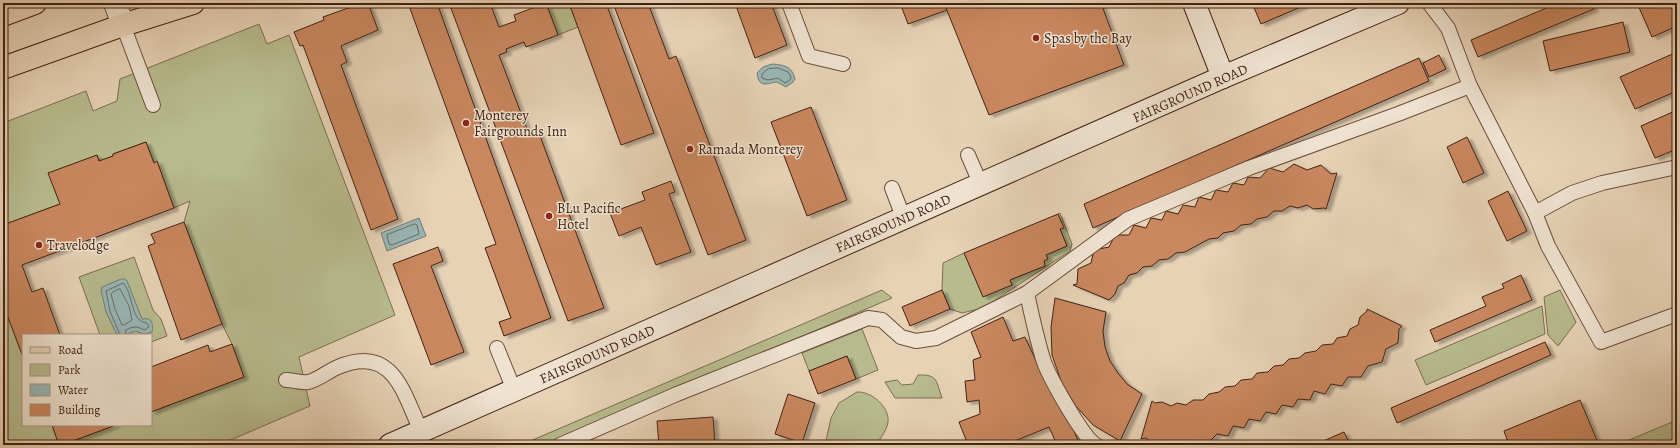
<svg xmlns="http://www.w3.org/2000/svg" width="1680" height="448" viewBox="0 0 1680 448" font-family="Alegreya,serif">
<style>
.green{fill:#b7bb8d;stroke:#7c6e50}
.water{fill:#98b6b5;stroke:#767b74}
.lines{fill:none;stroke-linecap:round;stroke-linejoin:round}
.shore{stroke:#6d6c64;stroke-width:1}
.building{fill:#c9875e;stroke:#422212;filter:url(#shadow)}
.lane-casing{stroke:#6b4e3b;stroke-width:16}
.street-casing{stroke:#6b4e3b;stroke-width:24}
.secondary-casing{stroke:#422212;stroke-width:24}
.primary-casing{stroke:#422212;stroke-width:24}
.highway-casing{stroke:#422212;stroke-width:24}
.lane{stroke:#efe2d0;stroke-width:14}
.street{stroke:#efe2d0;stroke-width:22}
.secondary{stroke:#efe2d0;stroke-width:22}
.primary{stroke:#e7d2b6;stroke-width:22}
.highway{stroke:#e7d2b6;stroke-width:22}
.poi-dot{fill:#8f2418;stroke:#efe2d0;stroke-width:1.5}
.labels{text-anchor:middle;stroke-width:3;stroke-linejoin:round;paint-order:stroke}
.poi-label{font-size:14px;fill:#422212;stroke:#efe2d0;text-anchor:start}
.street-label{font-size:14px;fill:#422212;stroke:#efe2d0}
</style>
<defs>
<filter id="shadow"><feDropShadow dx="4.5" dy="2.5" stdDeviation="1" flood-color="#0004"/></filter>
</defs>
<rect width="100%" height="100%" fill="#e7d2b6"/>
<filter id="stains"><feTurbulence type="fractalNoise" baseFrequency=".005" numOctaves="4"/><feColorMatrix values="0 0 0 0 .2 0 0 0 0 .09 0 0 0 0 .02 0 0 0 .5 -.17"/></filter>
<radialGradient id="worn" r=".72"><stop offset=".6" stop-color="#630" stop-opacity="0"/><stop offset="1" stop-color="#630" stop-opacity=".3"/></radialGradient>
<g class="green">
<polygon points="546,3 569,3 578,27 558,35"/>
<polygon points="259,24 267,44 289,35 395,315 299,357 310,406 219,445 62,445 116,425 151,425 151,412 244,377 232,344 222,324 184,222 190,201 174,208 157,162 154,163 146,142 113,154 113,156 100,161 97,155 60,204 3,225 3,123 86,91 93,111 117,101 120,79"/>
<polygon points="1060,213 1072,244 1070,251 983,308 962,313 950,309 942,290 943,263 964,253 1012,285 1010,280 1045,266 1044,261 1048,259 1046,255 1067,246 1060,229 1063,227 1058,214"/>
<polygon points="134,257 153,310 161,319 167,336 151,342 151,335 100,335 79,277"/>
<polygon points="882,290 892,298 547,445 521,445"/>
<polygon points="1560,290 1576,322 1558,346 1548,335 1544,297"/>
<polygon points="3,304 23,357 23,425 52,425 59,445 3,445"/>
<polygon points="1542,306 1545,334 1426,385 1415,360"/>
<polygon points="862,329 878,370 856,379 847,356 809,371 802,353"/>
<path d="M918 375C938 374 936 381 942 398H895L885 382 897 380 902 385 913 384Z"/>
<path d="M857 392C871 391 890 407 888 422 887 430 880 439 876 445H825L831 418 839 403Z"/>
<polygon points="1677,420 1677,445 1617,445"/>
</g>
<g class="water">
<path d="M772 64C784 65 792 66 795 79L793 82 786 87 777 82C767 83 759 89 757 73L763 67Z"/>
<polygon points="419,218 426,236 387,251 381,233"/>
<path d="M121 279H125L127 281 142 319C144 319 146 318 148 319 153 320 153 328 152 332L144 334 135 331 125 335H118L116 333 106 312 101 290 102 287Z"/>
</g>
<g class="lines">
<g class="shore">
<polygon points="778,68 788,72 791,77 790,80 785,83 778,78 768,80 762,78 762,74 768,69"/>
<polygon points="415,224 417,225 419,234 392,245 389,244 387,235"/>
<polygon points="120,289 129,306 132,320 124,325 122,325 115,309 111,294 113,292"/>
<path d="M120 335 110 311 106 291 123 283C134 294 130 322 147 323L149 327 144 330C137 326 133 326 126 330L125 335"/>
</g>
</g>
<g class="building">
<polygon points="362,3 368,3 378,30 341,46 347,62 341,65 398,219 371,230 303,45 300,46 294,32 324,20 323,17"/>
<polygon points="408,3 437,3 551,318 504,336 499,322 511,318 485,248 496,244"/>
<polygon points="449,3 490,3 499,27 516,21 514,15 546,3 558,35 526,47 524,42 506,49 507,52 499,55 530,137 539,133 604,308 568,321"/>
<polygon points="569,3 606,3 654,133 621,145"/>
<polygon points="613,3 648,3 669,59 676,56 746,240 708,255"/>
<polygon points="735,3 771,3 787,45 755,58"/>
<polygon points="900,3 944,3 947,10 908,24"/>
<polygon points="944,3 1101,3 1124,65 989,115"/>
<polygon points="1252,3 1310,3 1261,24"/>
<polygon points="1558,3 1592,3 1594,9 1478,57 1471,40"/>
<polygon points="1637,3 1677,3 1677,26 1652,37"/>
<polygon points="1623,22 1630,52 1550,71 1543,41"/>
<polygon points="1677,52 1677,91 1635,109 1620,77"/>
<polygon points="1439,55 1446,69 1429,77 1423,63"/>
<polygon points="1419,58 1429,81 1093,228 1084,204"/>
<polygon points="811,107 847,200 807,216 771,122"/>
<polygon points="1677,110 1677,149 1655,158 1641,126"/>
<polygon points="1467,137 1484,173 1463,183 1447,147"/>
<polygon points="146,142 154,163 157,161 174,208 22,265 32,292 43,288 60,335 23,335 23,357 3,304 3,225 60,204 48,173 97,155 99,161 113,156 113,154"/>
<polygon points="1294,164 1307,170 1321,165 1331,174 1337,173 1326,209 1324,208 1313,209 1307,205 1298,208 1290,206 1282,211 1274,211 1267,217 1257,219 1251,224 1241,225 1234,231 1223,233 1218,238 1209,239 1185,252 1176,253 1168,259 1159,260 1152,266 1143,267 1137,273 1129,275 1124,283 1118,286 1115,294 1109,300 1073,285 1077,284 1078,269 1091,263 1094,250 1109,247 1115,235 1129,235 1134,225 1146,228 1151,218 1162,220 1166,211 1178,214 1183,205 1195,207 1199,197 1211,200 1216,190 1228,192 1233,183 1244,185 1248,177 1260,178 1269,168 1283,172"/>
<polygon points="671,181 675,192 669,194 691,252 656,265 641,227 619,236 610,213 645,200 642,192"/>
<polygon points="1508,191 1527,231 1507,241 1488,201"/>
<polygon points="1058,214 1064,228 1060,229 1067,246 1046,255 1048,259 1044,261 1045,266 1010,280 1012,285 983,297 964,253"/>
<polygon points="184,222 222,324 181,340 148,246 155,243 151,234"/>
<polygon points="438,247 443,261 431,266 464,352 431,365 393,264"/>
<polygon points="1521,275 1532,300 1435,342 1430,330 1486,306 1482,297 1504,288 1502,284"/>
<polygon points="942,290 950,309 910,326 902,307"/>
<polygon points="1055,298 1106,312 1103,331 1105,347 1110,361 1118,373 1127,384 1142,394 1120,441 1093,425 1075,405 1061,381 1052,355 1051,327"/>
<polygon points="1367,309 1402,326 1399,329 1398,343 1386,349 1382,362 1368,366 1361,377 1348,377 1342,386 1331,384 1325,394 1314,391 1310,400 1298,399 1293,407 1282,405 1276,414 1266,412 1260,421 1249,419 1244,428 1233,426 1228,436 1217,434 1207,444 1193,441 1187,445 1175,445 1169,442 1162,445 1154,445 1146,438 1141,439 1152,401 1155,403 1162,402 1171,406 1177,403 1186,405 1193,400 1203,400 1209,394 1219,392 1225,387 1235,386 1241,380 1252,379 1257,373 1268,372 1274,366 1283,365 1289,359 1299,358 1305,353 1316,351 1322,345 1333,344 1337,338 1347,336 1350,329 1358,325 1360,317 1367,311"/>
<polygon points="1003,317 1013,341 1025,337 1049,389 1055,387 1080,445 1057,445 1049,427 1010,443 1011,445 968,445 959,422 980,414 979,400 967,402 965,381 975,380 973,360 981,357 971,332"/>
<polygon points="1545,342 1551,355 1397,423 1391,408"/>
<polygon points="232,344 244,377 151,412 151,367 208,345 210,352"/>
<polygon points="847,356 856,379 818,394 809,371"/>
<polygon points="788,394 815,403 802,443 775,434"/>
<polygon points="1580,400 1599,445 1509,445 1504,431"/>
<polygon points="713,417 715,445 659,445 657,421"/>
<polygon points="52,425 116,425 62,445 59,445"/>
<polygon points="1344,432 1350,445 1314,445"/>
</g>
<g class="lines">
<defs>
<g id="lane">
<polyline points="789,3 809,56 843,64"/>
<polyline points="1429,3 1448,28 1470,86 1535,213 1548,246 1601,342 1677,314"/>
<polyline points="123,25 153,105"/>
<polyline points="968,155 981,185"/>
<polyline points="892,188 904,219"/>
<polyline points="1535,213 1572,193 1602,183 1677,167"/>
<path d="M1027 293C1032 317 1037 340 1044 362 1050 378 1083 438 1096 445"/>
<polyline points="497,348 514,390"/>
<path d="M286 380C293 380 301 383 308 382 316 381 330 370 338 367 393 344 403 392 421 431"/>
<polyline points="560,445 677,394 868,318 882,320 901,337 916,341 936,338 1027,293 1128,219 1249,168 1398,114 1470,86"/>
</g>
<polyline id="street" points="115,3 123,25"/>
<g id="secondary">
<polyline points="1194,3 1223,77"/>
<polyline points="390,445 1223,77 1398,3"/>
</g>
<polyline id="primary" points="123,25 193,3"/>
<g id="highway">
<polyline points="3,15 35,3"/>
<polyline points="3,68 123,25"/>
</g>
</defs>
<use href="#lane" class="lane-casing"/>
<use href="#street" class="street-casing"/>
<use href="#secondary" class="secondary-casing"/>
<use href="#primary" class="primary-casing"/>
<use href="#highway" class="highway-casing"/>
<use href="#lane" class="lane"/>
<use href="#street" class="street"/>
<use href="#secondary" class="secondary"/>
<use href="#primary" class="primary"/>
<use href="#highway" class="highway"/>
</g>
<g class="poi-dot">
<circle cx="1036" cy="38" r="4"/>
<circle cx="466" cy="123" r="4"/>
<circle cx="690" cy="149" r="4"/>
<circle cx="549" cy="216" r="4"/>
<circle cx="39" cy="245" r="4"/>
</g>
<g class="labels">
<g class="poi-label">
<text x="1044" y="43">Spas by the Bay</text>
<text x="474" y="120">Monterey<tspan x="474" dy="16">Fairgrounds Inn</tspan></text>
<text x="698" y="154">Ramada Monterey</text>
<text x="557" y="213">BLu Pacific<tspan x="557" dy="16">Hotel</tspan></text>
<text x="47" y="250">Travelodge</text>
</g>
<g class="street-label">
<text transform="translate(1190 93) rotate(-24)" y="5">FAIRGROUND ROAD</text>
<text transform="translate(893 223) rotate(-24)" y="5">FAIRGROUND ROAD</text>
<text transform="translate(597 354) rotate(-24)" y="5">FAIRGROUND ROAD</text>
</g>
</g>
<rect width="1680" height="448" fill="none" stroke="#e7d2b6" stroke-width="16"/>
<rect x="4" y="4" width="1672" height="440" fill="none" stroke="#422212" stroke-width="2"/>
<rect x="8" y="8" width="1664" height="432" fill="none" stroke="#422212"/>
<rect x="22" y="334" width="130" height="92" fill="#efe2d0" stroke="#aa9584"/>
<rect x="30" y="347" width="20" height="6" fill="#e7d2b6" stroke="#aa9584"/>
<text x="58" y="354" font-size="12" fill="#422212">Road</text>
<rect x="30" y="364" width="20" height="12" fill="#b7bb8d" stroke="#aa9584"/>
<text x="58" y="374" font-size="12" fill="#422212">Park</text>
<rect x="30" y="384" width="20" height="12" fill="#98b6b5" stroke="#aa9584"/>
<text x="58" y="394" font-size="12" fill="#422212">Water</text>
<rect x="30" y="404" width="20" height="12" fill="#c9875e" stroke="#aa9584"/>
<text x="58" y="414" font-size="12" fill="#422212">Building</text>
<rect width="100%" height="100%" filter="url(#stains)"/>
<rect width="100%" height="100%" fill="url(#worn)"/>
</svg>
